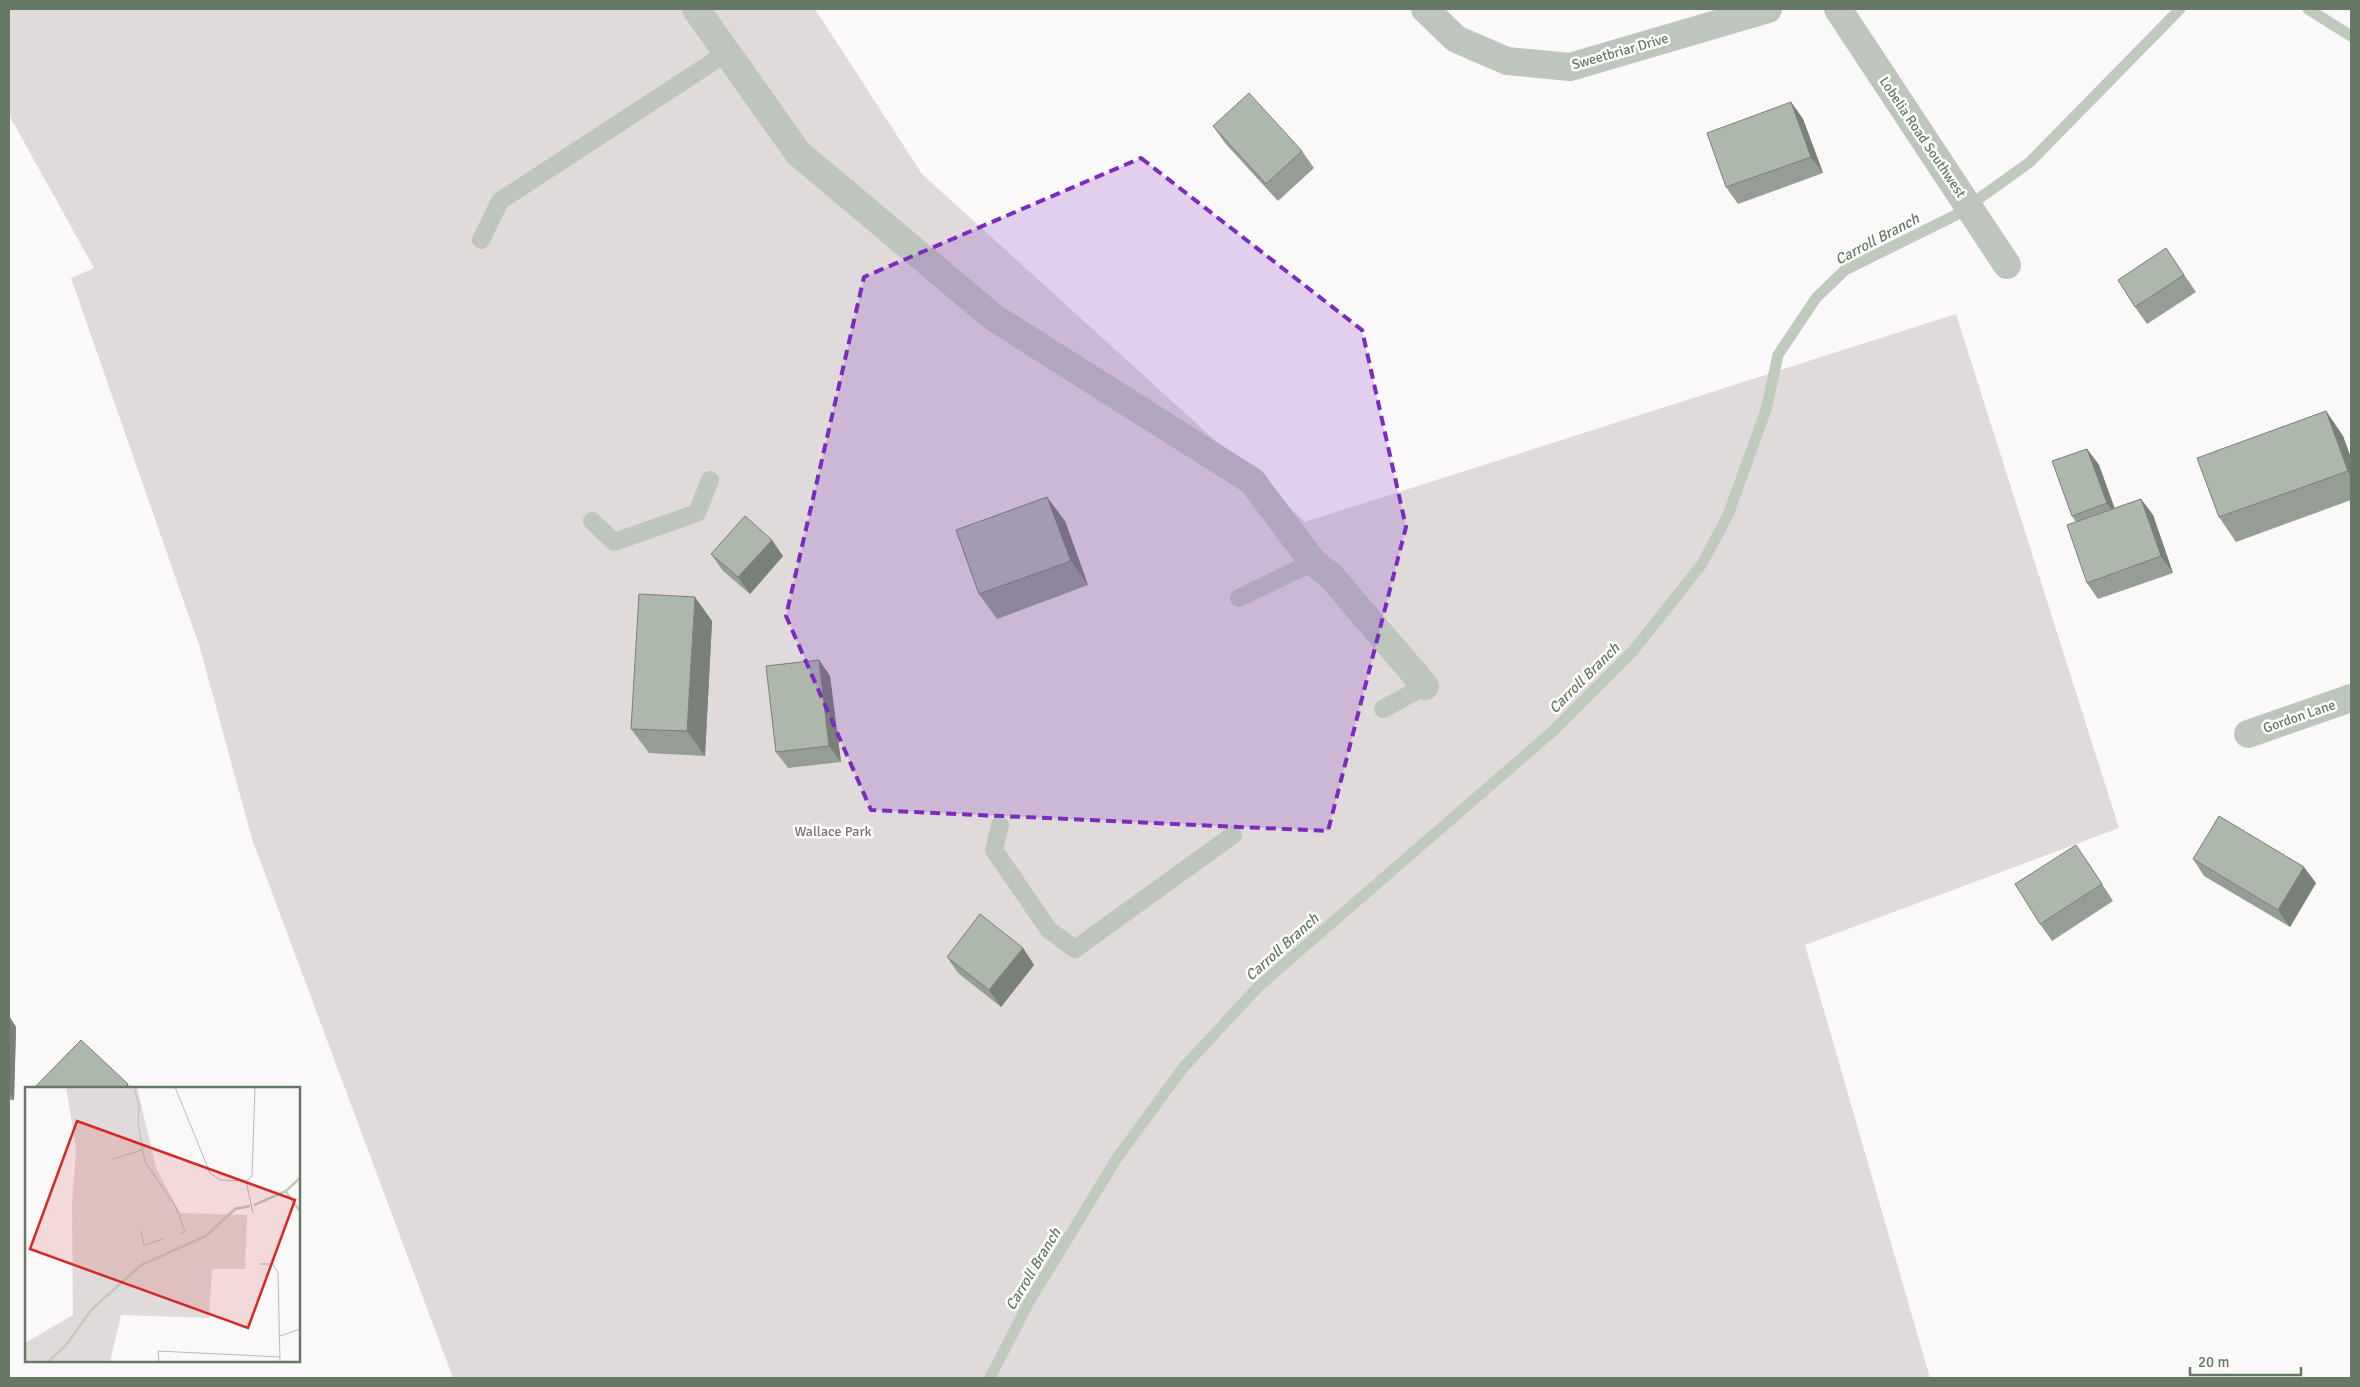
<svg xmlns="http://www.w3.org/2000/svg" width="2360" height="1387" viewBox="0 0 2360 1387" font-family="Signika,sans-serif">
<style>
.green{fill:#e0dbda}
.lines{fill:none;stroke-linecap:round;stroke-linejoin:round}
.stream{stroke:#c0cabc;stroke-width:11}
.lane{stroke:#bec5bd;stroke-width:18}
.street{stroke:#bec5bd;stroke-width:28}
.wall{fill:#959d94}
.shaded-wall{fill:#798078}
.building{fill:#adb7ac;stroke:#798078}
.marked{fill:#7b2cbf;fill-opacity:0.2;stroke:#7b2cbf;stroke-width:4;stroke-dasharray:10 6;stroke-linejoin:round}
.labels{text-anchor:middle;stroke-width:5;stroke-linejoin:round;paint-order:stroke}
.street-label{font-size:14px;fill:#667964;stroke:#fff}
.park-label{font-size:14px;fill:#7d706b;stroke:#fff}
.water-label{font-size:15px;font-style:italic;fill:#697963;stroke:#fff}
.inset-river{fill:none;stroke:#c0cabc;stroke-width:2.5}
.inset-road{fill:none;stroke:#b6bdb4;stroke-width:1}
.view{fill:#d62828;fill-opacity:0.15;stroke:#d62828;stroke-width:2.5}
.inset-edge{fill:none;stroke:#667964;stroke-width:2.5}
</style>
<rect width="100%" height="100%" fill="#faf8f9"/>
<polygon class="green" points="9,9 815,9 922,174 1305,522 1956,314 2119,828 1805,945 1930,1378 453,1378 252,839 200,648 71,278 94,268 9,115"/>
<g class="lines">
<g class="stream">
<polyline points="2308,9 2351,36"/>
<polyline points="990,1378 1029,1302 1117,1158 1183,1068 1258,987 1553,731 1633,651 1702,564 1728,515 1766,410 1778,355 1816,298 1845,270 1956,215 2030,162 2180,9"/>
</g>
<g class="lane">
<polyline points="481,240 500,201 728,52"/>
<polyline points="592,521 614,542 697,513 710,480"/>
<polyline points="1239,598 1313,562"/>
<polyline points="1383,709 1425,686"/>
<polyline points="1000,825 994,850 1049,930 1075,949 1233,835"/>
</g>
<g class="street">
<polyline points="696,9 798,153 993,317 1252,481 1313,562 1330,575 1425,686"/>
<polyline points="1425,9 1456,39 1507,61 1570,67 1768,9"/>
<polyline points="1838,9 2007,265"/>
<polyline points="2248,734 2351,698"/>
</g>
</g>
<g class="wall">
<polygon points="1791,102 1803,119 1823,173 1738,204 1726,187"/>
<polygon points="1213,126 1302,151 1314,168 1278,201 1225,143"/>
<polygon points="2166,248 2196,292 2147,324 2135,307"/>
<polygon points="2326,411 2343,436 2351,458 2351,500 2236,542 2219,517"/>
<polygon points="2087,449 2099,465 2114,508 2141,499 2153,515 2173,573 2098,599 2087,583 2076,522 2072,516"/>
<polygon points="1065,521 1088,585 997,619 979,594"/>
<polygon points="711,554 783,556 750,594 723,571"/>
<polygon points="712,621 705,756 649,753 631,729"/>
<polygon points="819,660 830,676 841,762 788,768 776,752"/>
<polygon points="2193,859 2316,883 2290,927 2204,876"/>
<polygon points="2088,862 2113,901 2052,941 2040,924"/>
<polygon points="1023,948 1034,965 1001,1007 958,973 947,957"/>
<polygon points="9,1016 16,1027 14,1100 9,1100"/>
<polygon points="128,1084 130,1088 34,1088"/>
</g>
<g class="shaded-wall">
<polygon points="1791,102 1803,119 1823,173 1811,157"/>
<polygon points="2326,411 2343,436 2351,458 2351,476 2348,471"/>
<polygon points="2087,449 2099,465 2119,520 2107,503"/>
<polygon points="1047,497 1065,521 1088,585 1071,561"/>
<polygon points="2141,499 2153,515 2173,573 2161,556"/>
<polygon points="772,540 783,556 750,594 738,577"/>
<polygon points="695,597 712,621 705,756 687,731"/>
<polygon points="819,660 830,676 841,762 829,746"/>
<polygon points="2304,867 2316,883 2290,927 2278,910"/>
<polygon points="1023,948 1034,965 1001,1007 989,990"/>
<polygon points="9,1016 16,1027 14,1100 9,1093"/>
</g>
<g class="building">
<polygon points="1249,93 1302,151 1266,184 1213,126"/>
<polygon points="1791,102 1811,157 1726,187 1707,133"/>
<polygon points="2166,248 2184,275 2135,307 2118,280"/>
<polygon points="2326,411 2348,471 2219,517 2197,458"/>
<polygon points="2087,449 2107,503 2072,516 2052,461"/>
<polygon points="1047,497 1071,561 979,594 956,530"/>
<polygon points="2141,499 2161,556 2087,583 2067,525"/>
<polygon points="745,516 772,540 738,577 711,554"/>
<polygon points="639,594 695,597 687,731 631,729"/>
<polygon points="819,660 829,746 776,752 766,666"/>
<polygon points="2219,816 2304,867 2278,910 2193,859"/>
<polygon points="2076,845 2102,884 2040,924 2015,884"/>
<polygon points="980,914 1023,948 989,990 947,957"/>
<polygon points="81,1040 128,1084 124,1088 34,1088"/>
</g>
<path class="marked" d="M1141 158 1362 330 1406 527 1328 831 871 810 786 616 864 277Z"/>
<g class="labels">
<g class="street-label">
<text transform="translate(1620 51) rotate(-16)" y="5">Sweetbriar Drive</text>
<text transform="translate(1923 137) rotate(56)" y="5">Lobelia Road Southwest</text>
<text transform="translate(2299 716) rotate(-19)" y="5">Gordon Lane</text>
</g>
<g class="park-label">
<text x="833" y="836">Wallace Park</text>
</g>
<g class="water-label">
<text transform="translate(1877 239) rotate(-28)" y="5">Carroll Branch</text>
<text transform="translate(1584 678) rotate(-45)" y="5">Carroll Branch</text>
<text transform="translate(1282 947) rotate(-42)" y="5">Carroll Branch</text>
<text transform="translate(1033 1269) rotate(-59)" y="5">Carroll Branch</text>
</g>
</g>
<g transform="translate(25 1087)">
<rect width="275" height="275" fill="#faf8f9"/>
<path d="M41 0H112L131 81 155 126 222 128 220 182H187L184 231 96 228 85 275H0V256L48 228 47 120 51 61Z" fill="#e0dbda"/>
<path class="inset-river" d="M261 105 275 124M229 118 261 104 275 91M23 275 41 258 67 222 116 178 181 149 210 122 225 119"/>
<path class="inset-road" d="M109 0 114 19 113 37 120 75 151 120 160 145 156 146M150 0 185 86 195 93 221 94M88 72 117 63M221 94 227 89 230 0M221 94 228 126M116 144 119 158 138 152M235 177H248L253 186 255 275M255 249 275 242M134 275 133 264 255 270"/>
<path class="view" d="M52 34 270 113 223 241 5 162Z"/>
<rect width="275" height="275" class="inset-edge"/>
</g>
<rect width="2360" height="1387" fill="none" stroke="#667964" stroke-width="20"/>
<path d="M2190 1367v8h111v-8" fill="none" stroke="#667964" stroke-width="2.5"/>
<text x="2198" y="1367" font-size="15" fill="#667964" stroke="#ffffff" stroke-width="4" paint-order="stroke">20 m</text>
</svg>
